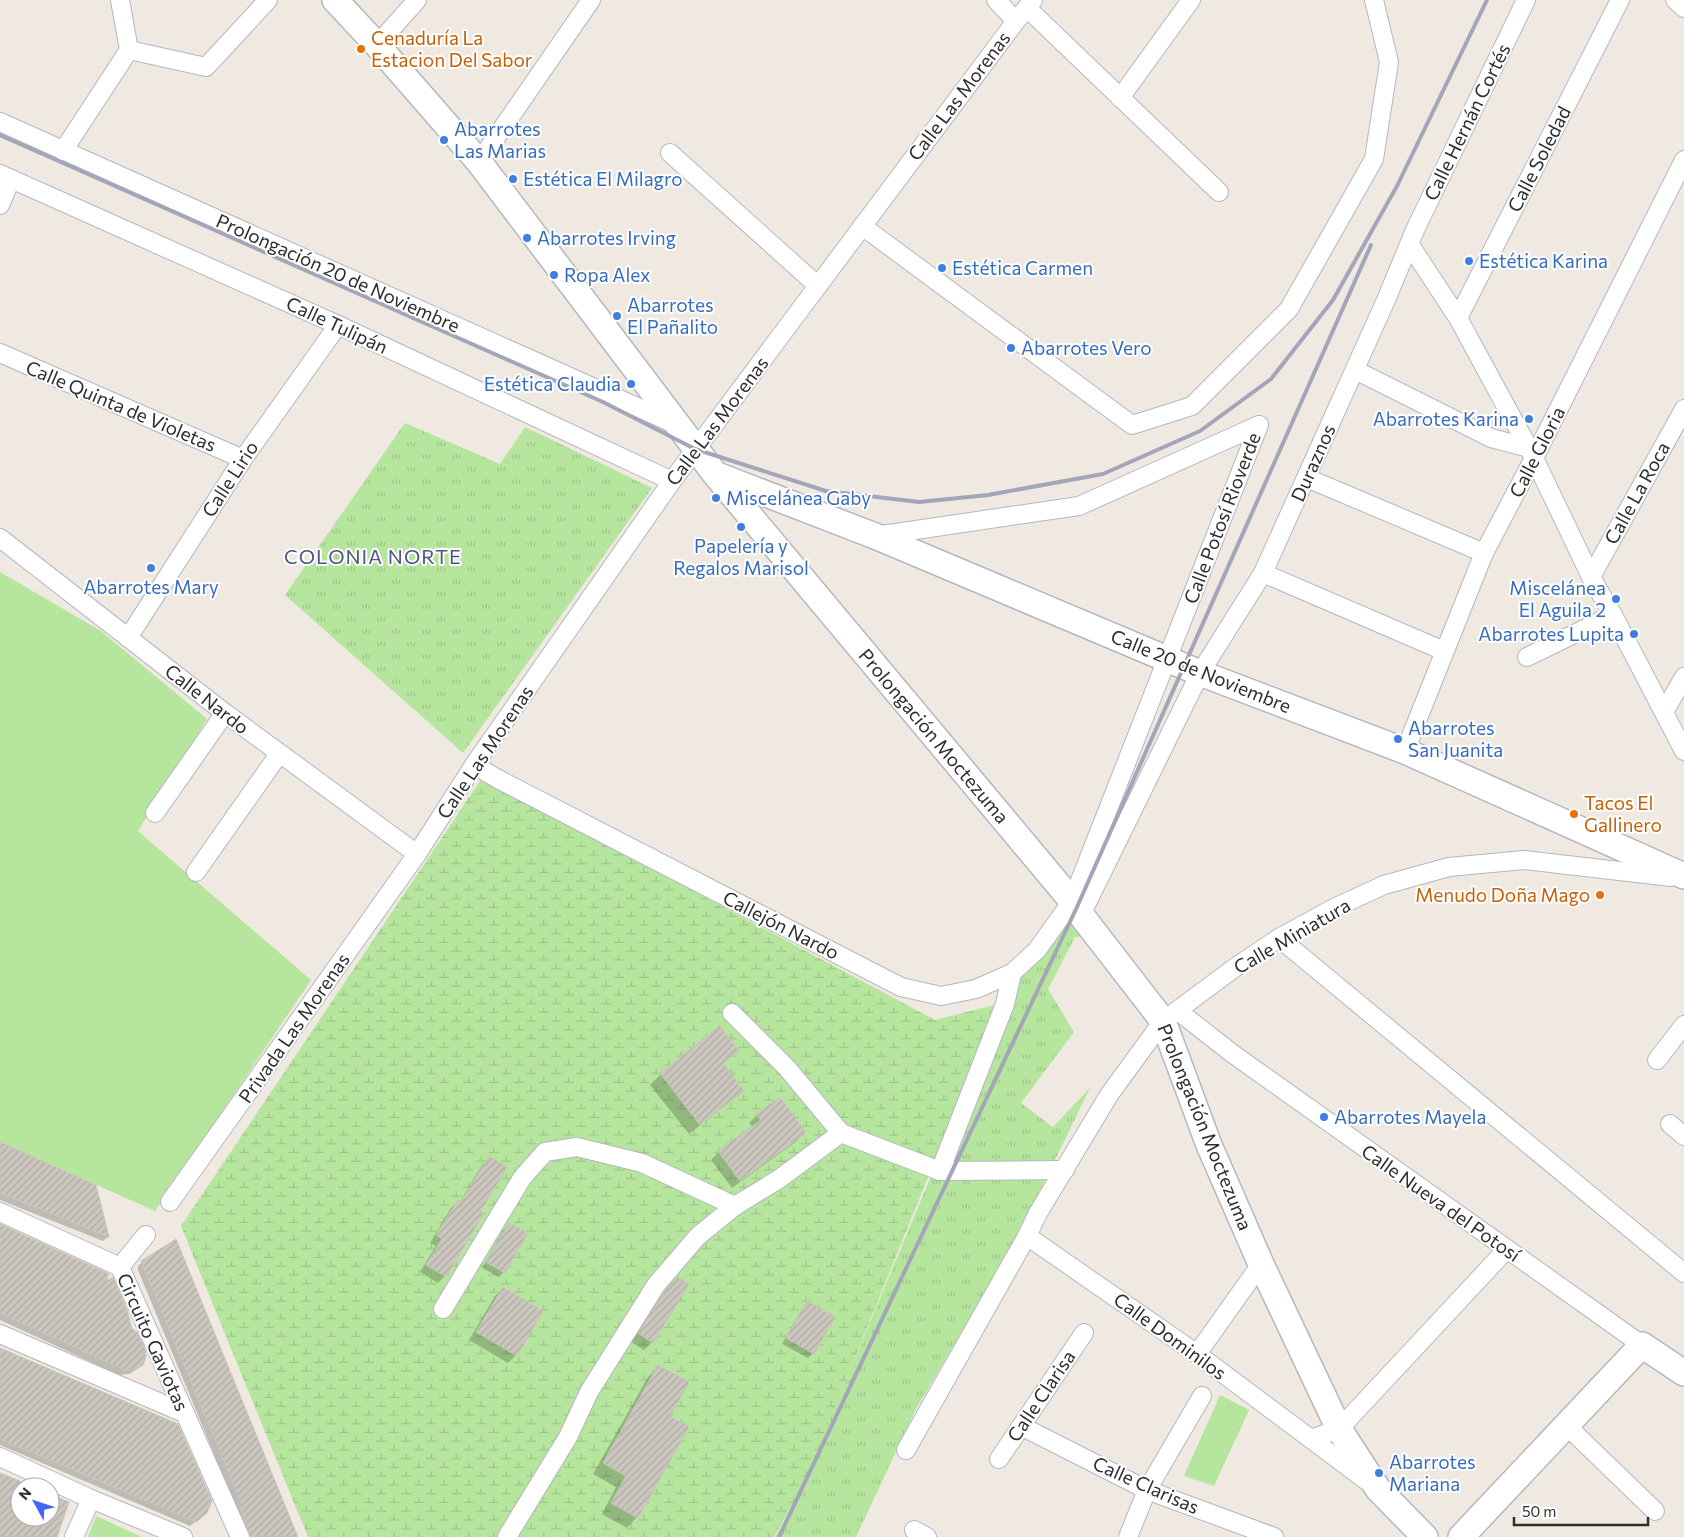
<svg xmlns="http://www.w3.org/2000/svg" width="1684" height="1537" viewBox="0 0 1684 1537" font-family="Commissioner,sans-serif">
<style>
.grass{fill:url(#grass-tufts)}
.wetland{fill:url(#wetland-marsh)}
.park{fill:#b6e59e}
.shadow{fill:#0003}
.building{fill:url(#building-hatch);stroke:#cbc5ba}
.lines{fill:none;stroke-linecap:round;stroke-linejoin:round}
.street-casing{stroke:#b4b7c1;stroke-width:20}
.secondary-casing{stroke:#b4b7c1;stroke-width:28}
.street{stroke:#fff;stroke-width:18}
.secondary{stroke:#fff;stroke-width:25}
.rail{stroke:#a3a6b8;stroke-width:4}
.food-dot{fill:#e8710a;stroke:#fff;stroke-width:2}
.shop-dot{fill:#3f7fe0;stroke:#fff;stroke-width:2}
.labels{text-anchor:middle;stroke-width:4;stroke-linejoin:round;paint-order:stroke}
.food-label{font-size:19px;fill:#c56008;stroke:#fff;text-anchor:start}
.street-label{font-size:19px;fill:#2e2e2e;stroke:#fff}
.shop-label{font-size:19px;fill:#366cbe;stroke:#fff;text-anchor:start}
.neighbourhood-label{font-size:20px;letter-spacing:1px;fill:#4d5680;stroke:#fff}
</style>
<defs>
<pattern id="grass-tufts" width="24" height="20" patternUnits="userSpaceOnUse" patternTransform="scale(1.25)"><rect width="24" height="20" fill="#b6e59e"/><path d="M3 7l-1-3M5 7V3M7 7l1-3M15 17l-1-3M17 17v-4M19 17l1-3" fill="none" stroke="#9dc588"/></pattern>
<pattern id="wetland-marsh" width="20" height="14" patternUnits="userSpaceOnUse" patternTransform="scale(1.25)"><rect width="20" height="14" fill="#b6e59e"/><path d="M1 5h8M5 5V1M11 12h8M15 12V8" fill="none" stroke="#9dc588"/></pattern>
<pattern id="building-hatch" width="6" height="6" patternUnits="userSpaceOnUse" patternTransform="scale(1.25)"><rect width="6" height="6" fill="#cbc7bf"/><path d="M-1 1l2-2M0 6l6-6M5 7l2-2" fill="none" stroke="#afaba4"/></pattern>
</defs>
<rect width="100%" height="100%" fill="#efe9e1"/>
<g class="grass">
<polygon points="405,423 500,464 525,427 652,488 463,753 285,595"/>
<polygon points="1069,910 1085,924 1079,937 1075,937 1048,989 1074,1032 1021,1103 1053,1127 1090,1088 1017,1238 916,1409 856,1537 775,1537 796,1500 936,1164 994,1013 1027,966"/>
</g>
<polygon class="wetland" points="482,778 935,1020 998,1004 804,1484 774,1537 308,1537 181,1226"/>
<g class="park">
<polygon points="0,572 101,631 207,719 138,831 311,980 155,1211 0,1142"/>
<polygon points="1220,1395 1249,1410 1214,1486 1184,1476"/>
<polygon points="96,1516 142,1537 88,1537"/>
</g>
<g class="shadow">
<polygon points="720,1028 737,1051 722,1065 742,1091 731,1101 689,1134 650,1085 661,1074"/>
<polygon points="757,1115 804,1133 797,1141 732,1188 711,1160 719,1152 753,1127 749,1123"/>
<polygon points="0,1143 95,1186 108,1237 103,1241 0,1200"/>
<polygon points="489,1158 478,1213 481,1215 445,1276 438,1283 420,1272 436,1246 430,1243 451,1208 458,1201 460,1202 482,1165"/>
<polygon points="509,1224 504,1272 499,1277 482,1268 504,1229"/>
<polygon points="0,1225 104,1284 142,1364 136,1370 129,1374 119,1375 0,1320"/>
<polygon points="143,1261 297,1537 244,1537 238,1512 138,1270 138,1266"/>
<polygon points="669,1286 652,1342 644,1350 631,1342 657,1301"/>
<polygon points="503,1289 516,1355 508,1363 469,1340 495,1296"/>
<polygon points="808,1302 833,1317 813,1353 808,1358 782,1344 803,1307"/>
<polygon points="0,1349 200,1518 190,1526 0,1445"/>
<polygon points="658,1367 668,1417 637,1517 627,1528 602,1514 616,1487 593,1474 648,1377"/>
<polygon points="0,1474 31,1487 20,1487 20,1517 50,1517 50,1495 56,1537 0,1537"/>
</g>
<g class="building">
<polygon points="720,1026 739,1051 723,1063 744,1091 700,1125 660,1073"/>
<polygon points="780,1097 806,1133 740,1181 718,1151 761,1120 756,1114"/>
<polygon points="0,1142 96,1185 109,1237 0,1193"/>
<polygon points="489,1156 507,1167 480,1213 483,1215 446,1277 426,1265 442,1239 436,1235 458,1200 461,1202"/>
<polygon points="509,1223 528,1233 505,1273 486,1262"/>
<polygon points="0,1224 109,1274 106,1281 113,1277 127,1310 132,1329 137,1332 145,1349 146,1357 143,1365 135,1370 125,1370 0,1313"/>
<polygon points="176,1239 298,1537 250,1537 240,1508 243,1507 141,1261"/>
<polygon points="677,1277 689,1284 653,1343 638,1333 665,1291"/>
<polygon points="503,1287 543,1311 517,1356 476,1332"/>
<polygon points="807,1301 835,1317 814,1354 786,1338"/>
<polygon points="0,1348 178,1424 212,1501 207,1513 196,1522 0,1439"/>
<polygon points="658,1365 689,1382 670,1416 689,1427 638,1518 611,1503 626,1476 603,1463"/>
<polygon points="0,1473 20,1481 20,1517 50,1517 50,1494 69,1502 57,1537 0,1537"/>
</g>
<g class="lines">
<defs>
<g id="street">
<polyline points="996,0 1016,21"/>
<polyline points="1675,0 1684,8"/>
<polyline points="1027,8 1219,192"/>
<polyline points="377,45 417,0"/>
<polyline points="129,50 206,67 268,0"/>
<polyline points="1120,98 1191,0"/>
<polyline points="0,122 675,424"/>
<polyline points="63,151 129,50 120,0"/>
<polyline points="670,153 818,286"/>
<polyline points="479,162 591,0"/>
<polyline points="0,174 338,325 672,481"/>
<polyline points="0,205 11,179"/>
<polyline points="862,226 1132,425 1192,406 1289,309 1374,159 1389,62 1374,0"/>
<polyline points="1410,245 1458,318 1534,458 1591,577 1613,615 1684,751"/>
<polyline points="1458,318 1620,0"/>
<polyline points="0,353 243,459"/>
<polyline points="1355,370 1491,438 1529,448"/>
<polyline points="1307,478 1484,553"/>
<polyline points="875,536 1079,506 1259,425"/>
<polyline points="0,538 225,713 417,854"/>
<polyline points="1263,573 1444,651"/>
<polyline points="1591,577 1684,409"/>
<polyline points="128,638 243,459 338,325"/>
<polyline points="1527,657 1613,615"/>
<polyline points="1664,712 1684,677"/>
<polyline points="1405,751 1484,553 1534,458 1684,160"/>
<polyline points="474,765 498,779 901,987 941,996 976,989 1012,973 1037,950 1072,901 1259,425"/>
<polyline points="155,813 225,713"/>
<polyline points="196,872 279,754"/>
<polyline points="1081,915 1200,673 1263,573 1386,300 1415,230 1526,0"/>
<polyline points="1279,938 1684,1273"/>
<polyline points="1178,1011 1233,1054 1642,1345"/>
<polyline points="732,1013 787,1068 841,1133 940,1171 1065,1170"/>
<polyline points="1657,1060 1684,1025"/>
<polyline points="1670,1124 1684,1136"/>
<polyline points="940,1171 1005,1004 1012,973"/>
<polyline points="170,1202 417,854 474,765 672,481 1016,21 1033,0"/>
<polyline points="0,1212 120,1267 240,1537"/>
<polyline points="1027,1236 1197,1354 1311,1439 1339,1429 1507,1249"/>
<polyline points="120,1267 146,1235"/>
<polyline points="443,1309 522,1178 545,1152 577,1147 642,1163 735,1206"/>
<polyline points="0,1334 184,1413"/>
<polyline points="1197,1354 1261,1264"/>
<polyline points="1566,1425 1655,1511"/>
<polyline points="1021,1426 1147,1490 1274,1537"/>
<polyline points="1311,1439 1367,1481"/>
<polyline points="906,1450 1027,1236 1038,1213 1109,1095 1163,1021 1237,966 1279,938 1334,908 1384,885 1449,867 1524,860 1671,877"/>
<polyline points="0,1457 91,1499 183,1537"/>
<polyline points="999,1459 1084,1333"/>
<polyline points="914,1530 927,1537"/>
<polyline points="74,1537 91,1499"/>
<polyline points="507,1537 568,1437 589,1392 656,1285 698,1236 735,1206 779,1179 841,1133"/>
<polyline points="1128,1537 1147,1490 1202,1396"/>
</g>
<g id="secondary">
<polyline points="335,0 377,45 479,162 715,474 1072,901 1081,915 1163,1021 1209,1145 1261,1264 1339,1429 1378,1489 1425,1537"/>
<polyline points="717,475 875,536 1200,673 1405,751 1684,876"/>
<polyline points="1461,1537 1642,1345 1684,1373"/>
</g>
</defs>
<use href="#street" class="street-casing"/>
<use href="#secondary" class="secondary-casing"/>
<use href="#street" class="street"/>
<use href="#secondary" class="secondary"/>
<g class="rail">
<polyline points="0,135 603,402 695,449 826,491 919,502 988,495 1103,474 1200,431 1271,379 1333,300 1397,186 1487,0"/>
<polyline points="779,1537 1077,907 1371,245"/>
</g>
</g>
<g class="food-dot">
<circle cx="361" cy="49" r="5"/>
<circle cx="1574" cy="814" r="5"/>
<circle cx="1600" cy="895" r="5"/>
</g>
<g class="shop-dot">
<circle cx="444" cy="140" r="5"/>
<circle cx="513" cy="179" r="5"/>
<circle cx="527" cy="238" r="5"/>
<circle cx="1469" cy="261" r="5"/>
<circle cx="942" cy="268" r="5"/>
<circle cx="554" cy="275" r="5"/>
<circle cx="617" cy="316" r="5"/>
<circle cx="1011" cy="348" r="5"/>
<circle cx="631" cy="384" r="5"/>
<circle cx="1529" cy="419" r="5"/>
<circle cx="716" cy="498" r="5"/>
<circle cx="741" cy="527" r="5"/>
<circle cx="151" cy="568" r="5"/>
<circle cx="1616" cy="599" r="5"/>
<circle cx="1634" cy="634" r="5"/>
<circle cx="1398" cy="739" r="5"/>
<circle cx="1324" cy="1117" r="5"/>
<circle cx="1379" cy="1473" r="5"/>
</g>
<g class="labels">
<g class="food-label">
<text x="371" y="45">Cenaduría La<tspan x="371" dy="22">Estacion Del Sabor</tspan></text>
<text x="1584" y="810">Tacos El<tspan x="1584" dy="22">Gallinero</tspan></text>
<text x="1590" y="902" text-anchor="end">Menudo Doña Mago</text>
</g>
<g class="street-label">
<text transform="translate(959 96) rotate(-53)" y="7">Calle Las Morenas</text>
<text transform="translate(1467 122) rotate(-64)" y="7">Calle Hernán Cortés</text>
<text transform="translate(1539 159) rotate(-63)" y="7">Calle Soledad</text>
<text transform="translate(338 273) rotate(24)" y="7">Prolongación 20 de Noviembre</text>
<text transform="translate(337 325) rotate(25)" y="7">Calle Tulipán</text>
<text transform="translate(121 406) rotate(23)" y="7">Calle Quinta de Violetas</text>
<text transform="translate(717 421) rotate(-53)" y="7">Calle Las Morenas</text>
<text transform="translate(1537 452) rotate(-63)" y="7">Calle Gloria</text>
<text transform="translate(1313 463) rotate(-66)" y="7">Duraznos</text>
<text transform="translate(230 479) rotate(-57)" y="7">Calle Lirio</text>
<text transform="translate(1637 493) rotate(-61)" y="7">Calle La Roca</text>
<text transform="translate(1222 518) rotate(-69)" y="7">Calle Potosí Rioverde</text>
<text transform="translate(1201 671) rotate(22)" y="7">Calle 20 de Noviembre</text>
<text transform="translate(207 699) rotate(38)" y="7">Calle Nardo</text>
<text transform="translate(934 736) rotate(50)" y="7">Prolongación Moctezuma</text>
<text transform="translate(485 752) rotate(-56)" y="7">Calle Las Morenas</text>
<text transform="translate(781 925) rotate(27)" y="7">Callejón Nardo</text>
<text transform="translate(1292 936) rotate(-30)" y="7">Calle Miniatura</text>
<text transform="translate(294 1028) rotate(-55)" y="7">Privada Las Morenas</text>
<text transform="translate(1205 1127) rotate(68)" y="7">Prolongación Moctezuma</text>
<text transform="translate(1441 1203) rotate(35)" y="7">Calle Nueva del Potosí</text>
<text transform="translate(1170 1336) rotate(36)" y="7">Calle Dominilos</text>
<text transform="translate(153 1342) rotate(66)" y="7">Circuito Gaviotas</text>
<text transform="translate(1041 1396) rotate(-56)" y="7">Calle Clarisa</text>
<text transform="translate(1146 1485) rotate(24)" y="7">Calle Clarisas</text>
</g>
<g class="shop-label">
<text x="454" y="136">Abarrotes<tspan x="454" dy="22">Las Marias</tspan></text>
<text x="523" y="186">Estética El Milagro</text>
<text x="537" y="245">Abarrotes Irving</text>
<text x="1479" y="268">Estética Karina</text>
<text x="952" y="275">Estética Carmen</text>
<text x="564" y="282">Ropa Alex</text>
<text x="627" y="312">Abarrotes<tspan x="627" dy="22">El Pañalito</tspan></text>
<text x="1021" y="355">Abarrotes Vero</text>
<text x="621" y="391" text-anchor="end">Estética Claudia</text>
<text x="1519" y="426" text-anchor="end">Abarrotes Karina</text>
<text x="726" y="505">Miscelánea Gaby</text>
<text x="741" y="553" text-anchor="middle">Papelería y<tspan x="741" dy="22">Regalos Marisol</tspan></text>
<text x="151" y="594" text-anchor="middle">Abarrotes Mary</text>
<text x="1606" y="595" text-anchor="end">Miscelánea<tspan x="1606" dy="22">El Aguila 2</tspan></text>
<text x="1624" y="641" text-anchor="end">Abarrotes Lupita</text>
<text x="1408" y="735">Abarrotes<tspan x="1408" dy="22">San Juanita</tspan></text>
<text x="1334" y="1124">Abarrotes Mayela</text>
<text x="1389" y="1469">Abarrotes<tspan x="1389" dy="22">Mariana</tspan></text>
</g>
<g class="neighbourhood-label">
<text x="373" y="564">COLONIA NORTE</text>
</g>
</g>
<g transform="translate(35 1502) rotate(310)"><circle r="24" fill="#ffffff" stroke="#ababab"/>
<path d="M0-4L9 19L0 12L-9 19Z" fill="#4264fb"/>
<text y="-8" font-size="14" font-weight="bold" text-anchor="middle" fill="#2e2e2e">N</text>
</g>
<path d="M1514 1517v8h134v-8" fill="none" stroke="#2e2e2e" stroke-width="2.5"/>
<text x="1522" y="1517" font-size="15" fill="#2e2e2e" stroke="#ffffff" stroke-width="4" paint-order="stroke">50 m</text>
</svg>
